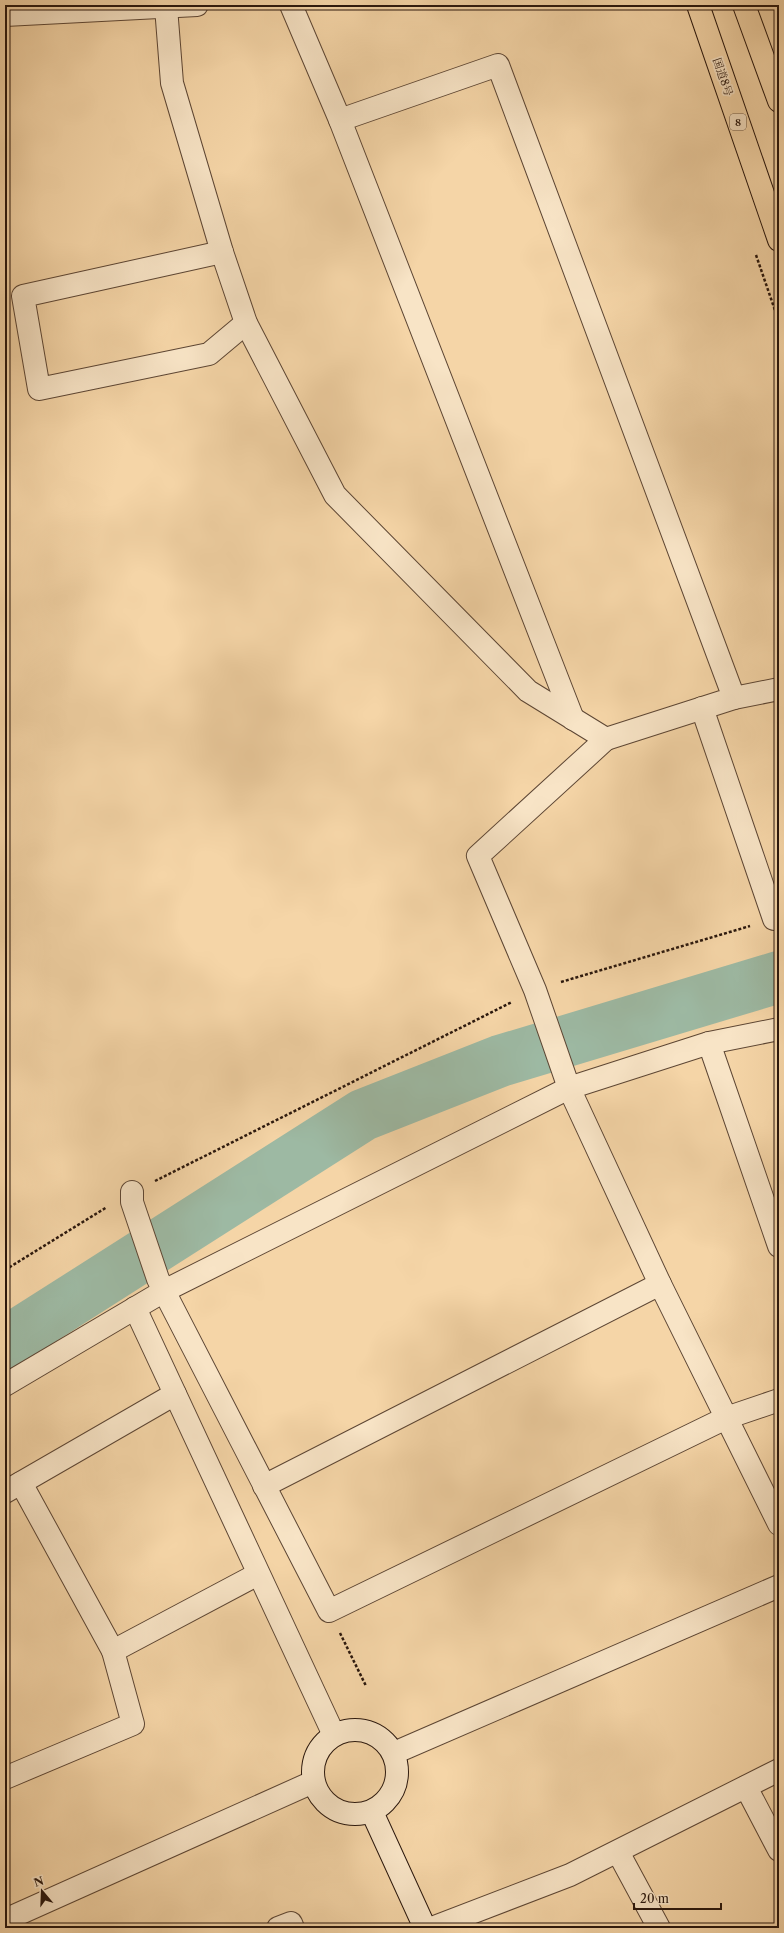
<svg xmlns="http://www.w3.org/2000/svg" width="784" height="1933" viewBox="0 0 784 1933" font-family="'Libre Caslon Text','Noto Serif JP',serif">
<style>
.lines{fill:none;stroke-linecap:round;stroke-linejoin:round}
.river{stroke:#9db9a3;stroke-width:52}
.street-casing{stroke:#5d4634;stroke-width:24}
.secondary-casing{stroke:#2a170d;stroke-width:24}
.highway-casing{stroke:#2a170d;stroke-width:24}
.path{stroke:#2a170d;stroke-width:2.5;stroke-dasharray:3 2;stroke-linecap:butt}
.street{stroke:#f8e4c6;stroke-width:22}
.secondary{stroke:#f8e4c6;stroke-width:22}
.highway{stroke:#f5d5a7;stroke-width:22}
.labels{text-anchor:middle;stroke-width:3.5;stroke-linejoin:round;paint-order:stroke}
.shield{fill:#f8e4c6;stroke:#685444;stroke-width:1}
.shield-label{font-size:10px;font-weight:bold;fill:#2a170d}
.street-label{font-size:11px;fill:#2a170d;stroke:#f8e4c6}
</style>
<rect width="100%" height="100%" fill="#f5d5a7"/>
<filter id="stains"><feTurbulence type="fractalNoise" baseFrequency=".005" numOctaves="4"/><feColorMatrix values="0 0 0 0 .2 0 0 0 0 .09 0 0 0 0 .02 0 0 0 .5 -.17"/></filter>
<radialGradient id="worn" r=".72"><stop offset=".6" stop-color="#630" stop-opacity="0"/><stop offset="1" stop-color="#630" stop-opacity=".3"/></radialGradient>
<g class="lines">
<polyline class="river" points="5,1343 363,1115 500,1061 779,977"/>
<defs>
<g id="street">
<polyline points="291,5 340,120 573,719"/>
<polyline points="166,7 172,83 222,252 246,323 335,495 528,691 606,739 478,856 535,990 569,1088 660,1284 779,1524"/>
<polyline points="5,15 197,5"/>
<polyline points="340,120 498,65 734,698 606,739"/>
<polyline points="222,252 23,296 39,389 209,354 246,323"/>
<polyline points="734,698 779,689"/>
<polyline points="702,708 774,919"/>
<polyline points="709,1043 779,1246"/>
<polyline points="132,1192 132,1202 158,1279 164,1291 329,1611 726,1418 779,1400"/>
<polyline points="135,1308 334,1735"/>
<polyline points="5,1385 164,1291 569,1088 709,1043 779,1029"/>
<polyline points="21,1483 113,1651"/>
<polyline points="264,1486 660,1284"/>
<polyline points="5,1492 175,1394"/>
<polyline points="394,1753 779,1586"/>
<polyline points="5,1778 133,1724 113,1651 258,1574"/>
<polyline points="746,1787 779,1850"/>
<polyline points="618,1852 659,1928"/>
<polyline points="5,1920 313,1782"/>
<polyline points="278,1928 291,1923 293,1928"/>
<polyline points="432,1928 570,1875 779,1770"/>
</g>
<g id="secondary">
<circle cx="355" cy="1772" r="42"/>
<polyline points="372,1812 425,1928"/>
</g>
<g id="highway">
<polyline points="698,5 779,240"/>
<polyline points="744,5 779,101"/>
</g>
</defs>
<use href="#street" class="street-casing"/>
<use href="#secondary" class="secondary-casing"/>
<use href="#highway" class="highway-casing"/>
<g class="path">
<polyline points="756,255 779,322"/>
<polyline points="561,982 750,926"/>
<polyline points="155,1181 512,1002"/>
<polyline points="5,1270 107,1207"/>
<polyline points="340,1633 366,1686"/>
</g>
<use href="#street" class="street"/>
<use href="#secondary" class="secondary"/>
<use href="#highway" class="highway"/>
</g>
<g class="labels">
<rect class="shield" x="730" y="114" width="16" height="16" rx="3"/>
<g class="shield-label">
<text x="738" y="126">8</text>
</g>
<g class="street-label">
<text transform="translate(723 77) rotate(71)" y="4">国道8号</text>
</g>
</g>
<rect width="784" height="1933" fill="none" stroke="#f5d5a7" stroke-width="20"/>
<rect x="6" y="6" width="772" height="1921" fill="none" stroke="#2a170d" stroke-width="2"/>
<rect x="10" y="10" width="764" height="1913" fill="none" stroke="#2a170d"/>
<g transform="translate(42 1891) rotate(341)" stroke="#f8e4c6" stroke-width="3" paint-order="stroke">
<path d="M0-3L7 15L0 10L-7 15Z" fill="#2a170d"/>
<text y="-6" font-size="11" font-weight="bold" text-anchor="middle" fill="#2a170d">N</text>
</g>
<path d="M634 1903v6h87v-6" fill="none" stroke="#2a170d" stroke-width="2"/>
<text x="640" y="1903" font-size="12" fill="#2a170d" stroke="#f8e4c6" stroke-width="3" paint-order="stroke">20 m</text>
<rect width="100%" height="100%" filter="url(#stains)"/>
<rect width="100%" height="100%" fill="url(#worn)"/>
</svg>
